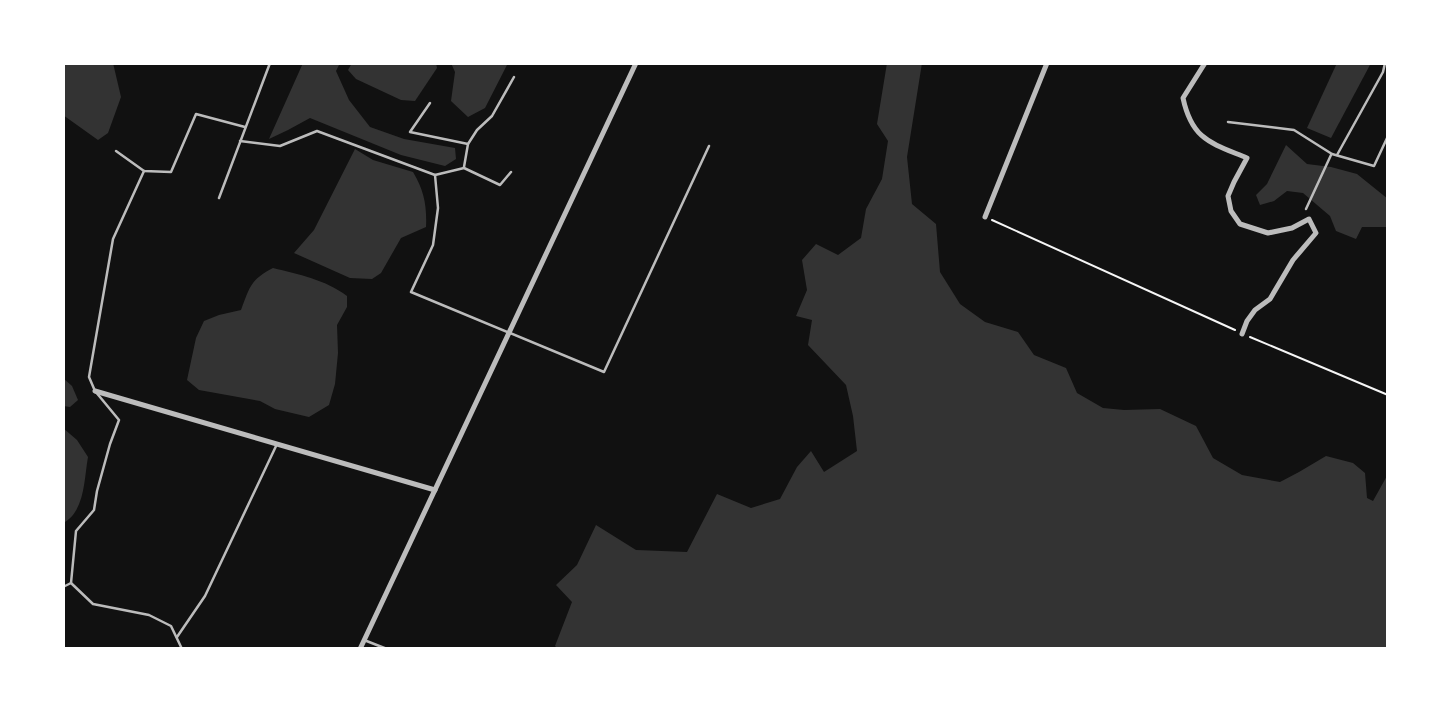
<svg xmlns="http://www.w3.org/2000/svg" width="1451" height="712" viewBox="0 0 1451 712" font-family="Bitter,serif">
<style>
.water{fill:#333}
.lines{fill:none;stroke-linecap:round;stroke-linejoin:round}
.path{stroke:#f5f5f5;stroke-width:2}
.service{stroke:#bcbcbc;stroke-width:2.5}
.minor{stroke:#bcbcbc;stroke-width:5}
</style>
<rect width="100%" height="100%" fill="#111"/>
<g class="water">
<polygon points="63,63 113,63 121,97 108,133 98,140 63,115"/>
<polygon points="303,63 340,63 336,71 349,100 370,127 404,139 455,148 456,159 445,166 401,155 310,118 288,130 269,139"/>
<polygon points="352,63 436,63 437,68 415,101 401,100 356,79 348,70"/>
<polygon points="451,63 508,63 485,108 468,117 451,101 455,72"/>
<polygon points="887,63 922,63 907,157 912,204 936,224 940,272 960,304 985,322 1018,332 1034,355 1066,368 1077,393 1103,408 1124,410 1160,409 1196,426 1213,458 1242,475 1280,482 1299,472 1326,456 1353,463 1365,473 1367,498 1373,501 1388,474 1388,649 558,649 555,646 572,602 556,585 577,565 596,525 636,550 687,552 717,494 751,508 780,499 797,467 811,451 824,472 857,451 853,416 846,385 808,345 812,320 796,316 807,290 802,260 816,244 838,255 861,238 866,209 882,179 888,141 877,124"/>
<polygon points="1337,63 1371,63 1331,138 1307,128"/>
<polygon points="1286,145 1307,164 1331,167 1357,174 1388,199 1388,227 1362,227 1356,239 1336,231 1330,216 1303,193 1287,191 1274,201 1260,205 1256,195 1267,184"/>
<path d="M355 149 373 160 413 172C424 190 427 206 426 227L401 238 381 273 372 279 350 278 294 253 314 230Z"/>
<path d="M273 268C298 274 326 280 347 296V307L337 325 338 353 335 384 329 405 309 417 275 409 260 401 199 390 187 380 196 338 204 321 219 315 241 310C250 287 250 280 273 268Z"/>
<polygon points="63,378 72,386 78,400 70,407 63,406"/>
<path d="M63 428 77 440 88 457C84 479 85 512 63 523Z"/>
</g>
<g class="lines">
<g class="path">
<polyline points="992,220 1235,330"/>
<polyline points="1250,337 1388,395"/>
</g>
<g class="service">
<polyline points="430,103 410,132 468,144"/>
<polyline points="1228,122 1294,130 1332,154 1374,166 1388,136"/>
<polyline points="240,141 280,146 317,131 435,175 464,168 500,185 511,172"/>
<polyline points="116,151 144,171 171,172 196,114 245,127"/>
<polyline points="1337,155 1383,72 1385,63"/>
<polyline points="464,167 468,144 477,130 492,116 514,77"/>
<polyline points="144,171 113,239 89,377 95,391 119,420 110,444 97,491 94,510 76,531 71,583 93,604 149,615 171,626 182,649"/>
<polyline points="435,175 438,208 433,245 411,292 604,372 709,146"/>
<polyline points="219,198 270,63"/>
<polyline points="1306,209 1331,155"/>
<polyline points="63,587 71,583"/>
<polyline points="177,637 205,596 277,444"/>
<polyline points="364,640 387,649"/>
</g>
<g class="minor">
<path d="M1205 63 1183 98C1192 140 1211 143 1247 158L1234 182 1228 196 1231 211 1240 224 1268 233 1292 228 1309 219 1316 233 1293 260 1270 299 1255 310 1247 321 1242 334"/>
<polyline points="985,217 1047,63"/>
<polyline points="95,391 435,490"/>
<polyline points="360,649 636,63"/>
</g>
</g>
<rect width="1451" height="712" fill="none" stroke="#ffffff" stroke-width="130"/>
</svg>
